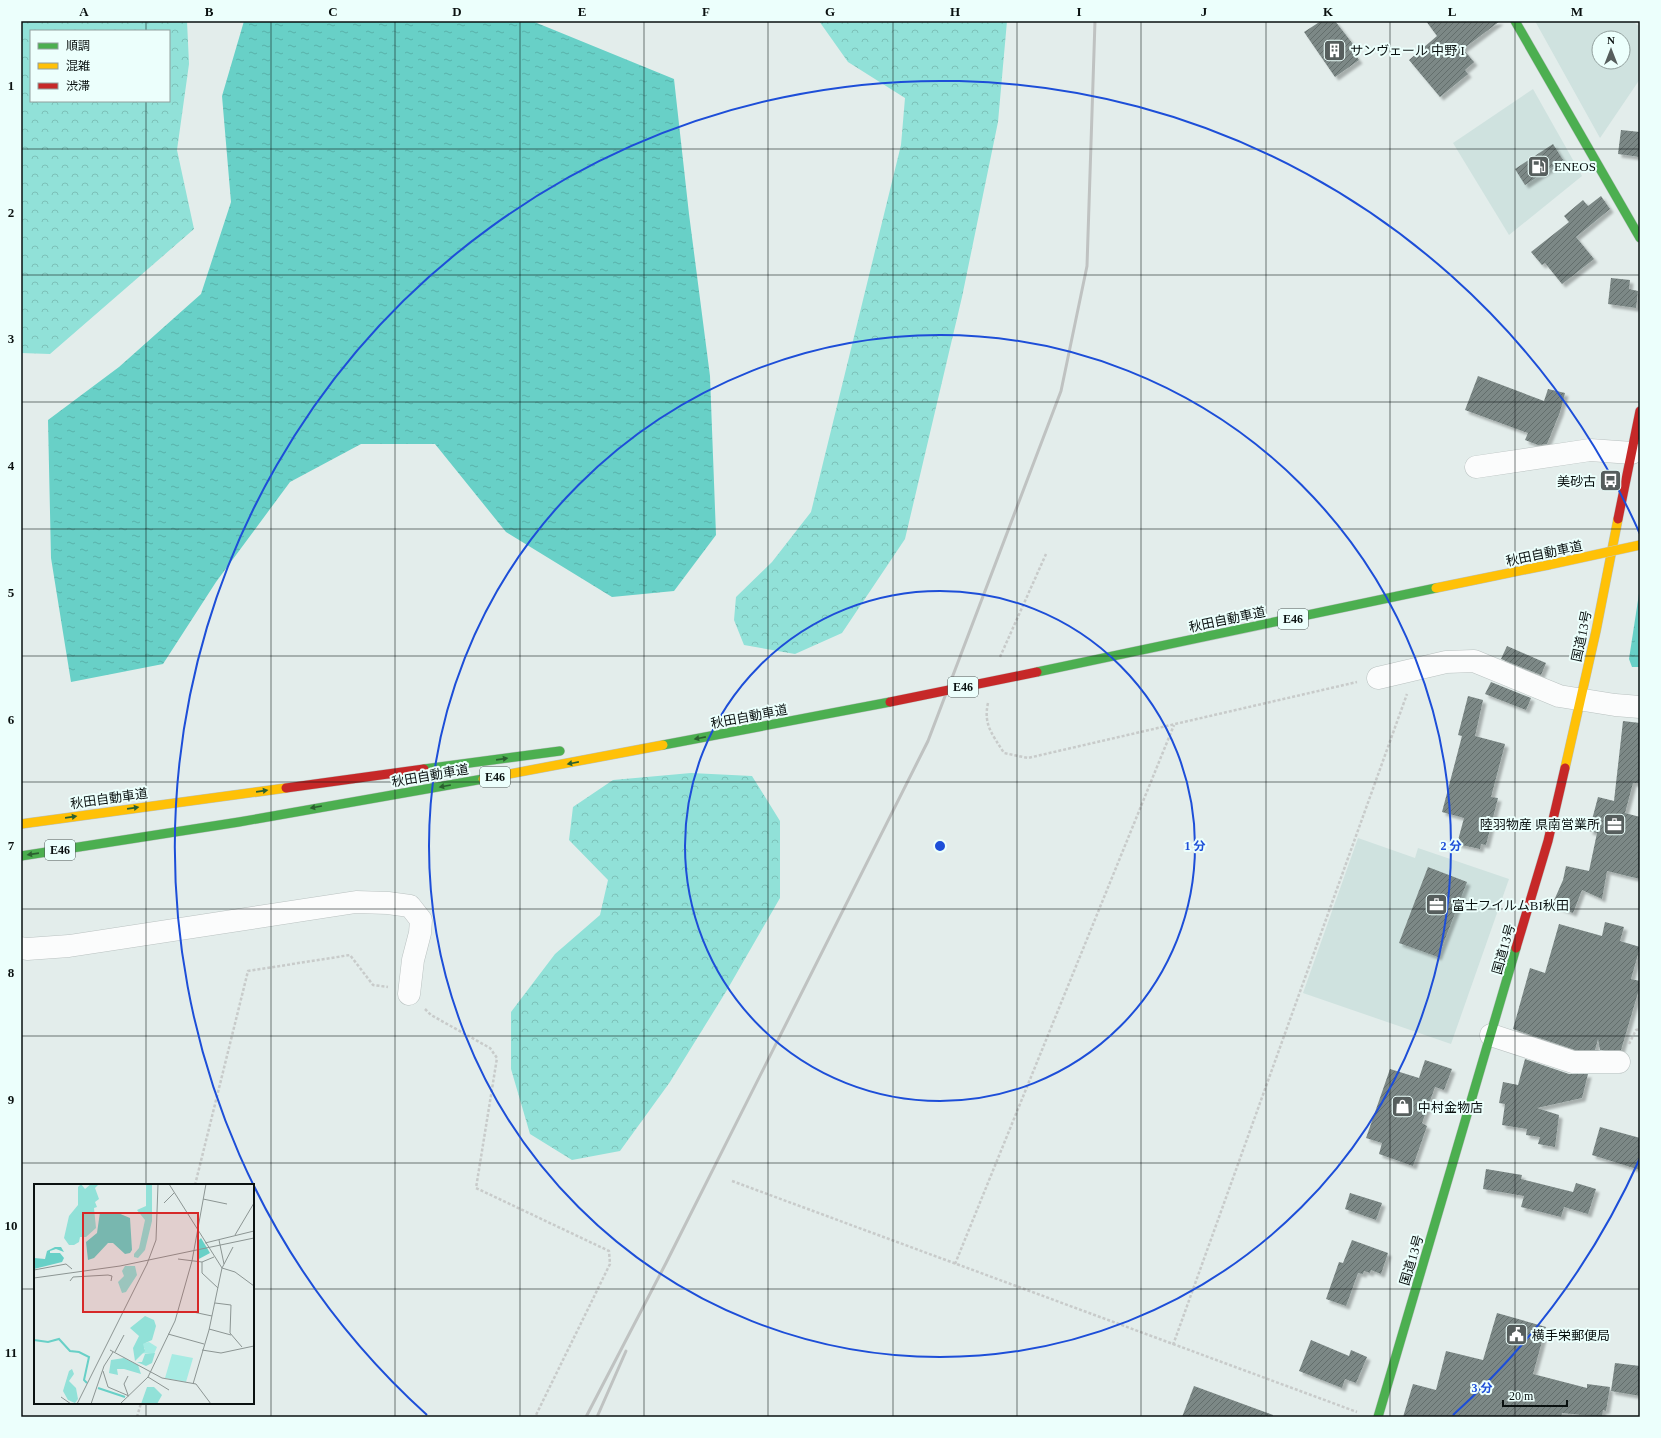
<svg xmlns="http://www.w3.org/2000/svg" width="1661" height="1438" viewBox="0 0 1661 1438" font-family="'Times New Roman','Noto Sans JP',serif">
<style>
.built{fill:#cfe2df;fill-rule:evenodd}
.forest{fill:url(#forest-crowns);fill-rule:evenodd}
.water{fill:url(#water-ripples)}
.building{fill:url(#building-hatch);filter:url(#shadow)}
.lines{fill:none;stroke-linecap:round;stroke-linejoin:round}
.street-casing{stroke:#bac2c1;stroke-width:23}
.fast-casing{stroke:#bac2c1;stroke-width:10}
.slow-casing{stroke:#bac2c1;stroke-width:10}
.jam-casing{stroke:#bac2c1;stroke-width:10}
.path{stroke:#c8cbca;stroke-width:2.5;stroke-dasharray:3 2;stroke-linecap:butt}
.street{stroke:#fbfcfc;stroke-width:22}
.fast{stroke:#4caf50;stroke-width:9}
.slow{stroke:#ffc107;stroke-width:9}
.jam{stroke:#c62828;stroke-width:9}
.rail{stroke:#bfc2c1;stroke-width:3}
.slow-bridge-casing{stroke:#c4c9c8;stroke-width:10;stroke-linecap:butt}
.jam-bridge-casing{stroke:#c4c9c8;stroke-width:10;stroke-linecap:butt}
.slow-bridge{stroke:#ffc107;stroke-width:9}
.jam-bridge{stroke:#c62828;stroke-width:9}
.oneway{fill:#2b6030}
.grid{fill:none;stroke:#0a1110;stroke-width:1;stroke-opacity:0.55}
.ring{fill:none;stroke:#1d4ed8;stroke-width:2}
.labels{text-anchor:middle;stroke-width:4;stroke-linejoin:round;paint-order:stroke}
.shield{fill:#ecfffc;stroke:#4e5857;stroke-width:1}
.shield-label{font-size:12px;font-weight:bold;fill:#0a1110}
.poi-label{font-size:13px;fill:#0a1110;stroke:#ecfffc;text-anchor:start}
.street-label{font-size:13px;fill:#0a1110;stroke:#ecfffc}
.inset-river{fill:none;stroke:#68d0c7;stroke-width:2}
.inset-road{fill:none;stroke:#8c9593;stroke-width:1}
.view{fill:#d62828;fill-opacity:0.15;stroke:#d62828;stroke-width:2}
.inset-edge{fill:none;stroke:#0a1110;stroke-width:2}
.centre{fill:#1d4ed8;stroke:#ecfffc;stroke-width:2}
.ring-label{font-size:12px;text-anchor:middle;font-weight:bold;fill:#1d4ed8;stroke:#ecfffc;stroke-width:4;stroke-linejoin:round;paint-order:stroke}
.neatline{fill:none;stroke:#0a1110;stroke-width:1.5}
.grid-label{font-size:13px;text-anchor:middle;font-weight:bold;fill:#0a1110}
</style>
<defs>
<pattern id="forest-crowns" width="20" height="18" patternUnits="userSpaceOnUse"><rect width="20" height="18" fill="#91e1d8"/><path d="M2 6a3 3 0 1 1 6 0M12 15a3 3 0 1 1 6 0" fill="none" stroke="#7cc0b8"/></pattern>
<pattern id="water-ripples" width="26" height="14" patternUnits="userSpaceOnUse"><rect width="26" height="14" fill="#68d0c7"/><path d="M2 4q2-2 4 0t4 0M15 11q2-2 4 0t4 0" fill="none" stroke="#59b2aa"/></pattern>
<pattern id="building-hatch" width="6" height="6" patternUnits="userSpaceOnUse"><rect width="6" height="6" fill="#7c8886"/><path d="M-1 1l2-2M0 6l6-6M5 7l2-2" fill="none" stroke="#646e6c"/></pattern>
<filter id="shadow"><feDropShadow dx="3.5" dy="3.5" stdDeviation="1" flood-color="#0004"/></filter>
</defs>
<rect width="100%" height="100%" fill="#e3edeb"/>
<g class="built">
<path d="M1535 21H1632L1640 27V79L1600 138ZM1599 38H1623V62H1599Z"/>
<polygon points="1533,89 1582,176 1509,235 1453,143"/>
<polygon points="1358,838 1415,858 1418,848 1509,879 1451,1044 1303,993"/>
</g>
<g class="forest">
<path d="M21 21H187L189 64 177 150 194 229 50 354 21 353ZM31 31H169V101H31Z"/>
<polygon points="819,21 1007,21 998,122 962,297 905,539 842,633 795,654 744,645 734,620 736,597 772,562 811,512 901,145 905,98 848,62"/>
<polygon points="691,773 752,776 780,821 780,898 727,990 670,1082 620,1151 572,1160 530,1134 511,1069 511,1012 555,954 600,915 608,880 569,840 573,807 613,780"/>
</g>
<g class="water">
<polygon points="244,21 532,21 674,79 689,214 710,376 716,535 674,591 612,597 506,532 435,444 361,444 290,482 216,582 163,664 71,682 51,558 48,420 119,367 201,294 231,202 222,96"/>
<polygon points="1640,587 1640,667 1632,667 1629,659"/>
</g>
<g class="building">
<polygon points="1321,21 1335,21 1356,48 1352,51 1359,60 1335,77 1304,32"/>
<polygon points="1426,21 1500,21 1463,49 1474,62 1465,70 1468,74 1440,97 1409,60 1437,36"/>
<polygon points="1621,130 1640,132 1640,157 1618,154"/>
<polygon points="1553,144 1563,160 1525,185 1515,169"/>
<polygon points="1601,196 1610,209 1576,237 1594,259 1562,284 1545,263 1542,265 1531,252 1569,222 1564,216 1583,200 1588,206"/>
<polygon points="1611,278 1630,280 1629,289 1638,291 1636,308 1608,304"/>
<polygon points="1478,376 1544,401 1548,389 1565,393 1560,412 1547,444 1538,445 1525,440 1528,433 1465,410"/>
<polygon points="1507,646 1546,663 1541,675 1501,659"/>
<polygon points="1491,682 1531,698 1526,710 1485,694"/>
<polygon points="1468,696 1483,700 1475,736 1505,744 1491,797 1498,798 1486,845 1481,844 1480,849 1457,844 1464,818 1442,812 1462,736 1458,735"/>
<polygon points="1623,721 1640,723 1640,783 1633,783 1625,813 1640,817 1640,879 1607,871 1602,899 1582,890 1573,913 1552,905 1563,880 1566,866 1589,871 1597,833 1589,831 1598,797 1614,801"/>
<polygon points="1428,867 1467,882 1438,957 1399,943"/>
<polygon points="1605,922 1624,927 1620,941 1640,947 1631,979 1640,981 1640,986 1621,1050 1600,1050 1598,1039 1595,1050 1575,1050 1513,1029 1530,968 1545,973 1559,924 1602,936"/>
<polygon points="1525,1059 1569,1074 1588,1074 1582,1098 1537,1108 1559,1115 1555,1147 1538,1144 1540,1137 1526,1135 1527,1129 1502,1125 1505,1104 1499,1103 1503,1082 1518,1085"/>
<polygon points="1425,1060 1452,1069 1444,1090 1435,1087 1422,1123 1427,1126 1413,1166 1379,1154 1382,1143 1366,1138 1390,1069 1419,1078"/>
<polygon points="1600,1127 1640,1138 1640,1170 1592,1155"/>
<polygon points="1486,1169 1522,1175 1521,1179 1573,1192 1576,1183 1596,1189 1588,1214 1564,1207 1561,1217 1521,1207 1524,1196 1483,1189"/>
<polygon points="1350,1193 1382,1203 1376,1220 1345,1209"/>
<polygon points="1352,1240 1388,1253 1381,1274 1371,1270 1370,1273 1364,1271 1363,1274 1358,1273 1346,1306 1326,1299 1339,1262 1343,1263"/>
<polygon points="1497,1313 1546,1327 1533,1374 1587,1388 1587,1384 1610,1387 1606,1411 1603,1410 1602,1417 1562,1413 1561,1417 1403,1417 1413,1384 1436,1390 1446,1351 1483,1360"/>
<polygon points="1311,1340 1349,1356 1351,1350 1367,1357 1356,1383 1345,1379 1342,1388 1299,1371"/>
<polygon points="1615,1363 1640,1366 1640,1396 1611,1391"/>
<polygon points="1194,1386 1273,1415 1272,1417 1182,1417"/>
</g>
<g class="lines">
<defs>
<g id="street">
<polyline points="1476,467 1590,450 1632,453"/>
<polyline points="1378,678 1446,662 1474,661 1559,696 1615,705 1640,707"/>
<polyline points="21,948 27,949 69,946 356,902 388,903 410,906 421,920 420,933 413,960 409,994"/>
<polyline points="1491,1035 1573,1062 1619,1062"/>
</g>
<g id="fast">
<polyline points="1515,21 1640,238"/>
<polyline points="1037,672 1436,588"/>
<polyline points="663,745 890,702"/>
<polyline points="424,769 560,751"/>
<polyline points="21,856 239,822 483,779"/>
<polyline points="1378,1417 1516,948"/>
</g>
<g id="slow">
<polyline points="1436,588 1548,565"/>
<polyline points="1565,768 1596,631 1618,519"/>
<polyline points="483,779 663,745"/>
<polyline points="21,824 286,788"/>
</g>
<g id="jam">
<polyline points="1618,519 1640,411"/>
<polyline points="286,788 424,769"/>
<polyline points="1516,948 1548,841 1565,768"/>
</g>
</defs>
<use href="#street" class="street-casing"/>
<use href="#fast" class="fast-casing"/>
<use href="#slow" class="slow-casing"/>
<use href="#jam" class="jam-casing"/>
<g class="path">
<polyline points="1000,657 1046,554"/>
<path d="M988 703C983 725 993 735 1004 753L1028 758 1357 682"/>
<polyline points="425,1009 431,1015 490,1048 497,1058 476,1188 609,1251 610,1264 535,1417"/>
<polyline points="1629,1044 1636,1030 1640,1029"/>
<polyline points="732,1181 1357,1412"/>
<polyline points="195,1185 248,971 350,955 373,985 388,987"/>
<polyline points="955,1264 1174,725"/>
<polyline points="1173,1345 1407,694"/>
<polyline points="137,1417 141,1403"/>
</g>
<use href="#street" class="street"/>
<use href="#fast" class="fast"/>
<use href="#slow" class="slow"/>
<use href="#jam" class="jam"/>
<g class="rail">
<polyline points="586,1417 666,1263 928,741 1061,391 1087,266 1095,21"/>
<polyline points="597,1417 626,1351"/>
</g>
<defs>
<polyline id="slow-bridge" points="1548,565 1640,545"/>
<polyline id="jam-bridge" points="890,702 1037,672"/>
</defs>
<use href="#slow-bridge" class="slow-bridge-casing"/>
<use href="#jam-bridge" class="jam-bridge-casing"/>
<use href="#slow-bridge" class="slow-bridge"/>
<use href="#jam-bridge" class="jam-bridge"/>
</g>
<defs><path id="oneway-solid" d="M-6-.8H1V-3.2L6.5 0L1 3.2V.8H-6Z"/></defs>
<g class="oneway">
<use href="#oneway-solid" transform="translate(700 738) rotate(169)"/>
<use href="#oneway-solid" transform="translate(502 759) rotate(-8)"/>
<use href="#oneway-solid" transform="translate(573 763) rotate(169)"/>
<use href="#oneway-solid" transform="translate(445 786) rotate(170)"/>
<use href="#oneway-solid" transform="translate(262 791) rotate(-8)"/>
<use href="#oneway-solid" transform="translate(316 807) rotate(170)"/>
<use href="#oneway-solid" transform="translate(133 808) rotate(-8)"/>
<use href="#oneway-solid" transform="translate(71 817) rotate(-8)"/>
<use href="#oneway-solid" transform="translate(33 854) rotate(172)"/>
</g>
<path class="grid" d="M146 21V31M271 21V1417M395 21V1417M520 21V1417M644 21V1417M768 21V1417M893 21V1417M1017 21V1417M1141 21V1417M1266 21V1417M1390 21V1417M1515 21V1417M146 101V1185M21 149H1640M21 275H1640M21 402H1640M21 529H1640M21 656H1640M21 782H1640M21 909H1640M21 1036H1640M21 1163H1640M21 1289H35M253 1289H1640M146 1403V1417"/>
<g class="ring">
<circle cx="940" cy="846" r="255"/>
<circle cx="940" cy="846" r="511"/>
<path d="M1640 1158A766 766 0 0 1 1453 1415M427 1415A766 766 0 1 1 1640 534"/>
</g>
<defs>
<symbol id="building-square" viewBox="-11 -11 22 22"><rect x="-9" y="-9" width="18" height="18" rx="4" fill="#565e5d" stroke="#ecfffc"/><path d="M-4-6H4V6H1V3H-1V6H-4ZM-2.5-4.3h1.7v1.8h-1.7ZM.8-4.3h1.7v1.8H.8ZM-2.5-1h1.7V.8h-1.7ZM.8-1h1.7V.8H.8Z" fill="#fff"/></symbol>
<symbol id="fuel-square" viewBox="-11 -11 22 22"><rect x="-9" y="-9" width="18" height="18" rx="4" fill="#565e5d" stroke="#ecfffc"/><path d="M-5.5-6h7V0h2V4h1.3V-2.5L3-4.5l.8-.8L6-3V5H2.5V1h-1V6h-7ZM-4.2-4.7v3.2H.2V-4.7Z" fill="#fff"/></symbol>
<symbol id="bus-square" viewBox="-11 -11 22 22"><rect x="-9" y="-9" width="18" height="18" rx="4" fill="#565e5d" stroke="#ecfffc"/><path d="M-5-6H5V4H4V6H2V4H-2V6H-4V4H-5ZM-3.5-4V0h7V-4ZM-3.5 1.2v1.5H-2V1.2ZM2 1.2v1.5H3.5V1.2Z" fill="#fff"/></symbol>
<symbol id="office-square" viewBox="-11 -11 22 22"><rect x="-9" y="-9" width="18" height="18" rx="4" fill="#565e5d" stroke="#ecfffc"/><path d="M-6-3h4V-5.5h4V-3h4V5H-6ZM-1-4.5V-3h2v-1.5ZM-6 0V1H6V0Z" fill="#fff"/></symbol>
<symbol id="shop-square" viewBox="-11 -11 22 22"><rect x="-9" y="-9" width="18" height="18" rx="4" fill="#565e5d" stroke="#ecfffc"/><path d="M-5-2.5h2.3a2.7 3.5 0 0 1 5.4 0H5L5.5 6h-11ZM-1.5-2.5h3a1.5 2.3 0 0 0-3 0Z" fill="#fff"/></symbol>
<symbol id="civic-square" viewBox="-11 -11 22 22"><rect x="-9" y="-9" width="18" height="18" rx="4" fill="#565e5d" stroke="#ecfffc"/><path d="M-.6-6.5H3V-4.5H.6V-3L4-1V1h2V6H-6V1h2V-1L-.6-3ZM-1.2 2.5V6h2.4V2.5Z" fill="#fff"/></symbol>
</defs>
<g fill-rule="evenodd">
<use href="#building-square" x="1322" y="38" width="25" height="25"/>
<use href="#fuel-square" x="1526" y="154" width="25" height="25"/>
<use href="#bus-square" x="1598" y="468" width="25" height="25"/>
<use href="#office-square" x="1602" y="812" width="25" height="25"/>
<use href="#office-square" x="1424" y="892" width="25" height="25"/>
<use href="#shop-square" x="1390" y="1094" width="25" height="25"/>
<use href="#civic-square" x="1504" y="1322" width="25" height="25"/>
</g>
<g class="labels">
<g class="shield">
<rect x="1278" y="609" width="30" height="20" rx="3"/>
<rect x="948" y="677" width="30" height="20" rx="3"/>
<rect x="480" y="767" width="30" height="20" rx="3"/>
<rect x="45" y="840" width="30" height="20" rx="3"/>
</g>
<g class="shield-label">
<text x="1293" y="623">E46</text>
<text x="963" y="691">E46</text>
<text x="495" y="781">E46</text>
<text x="60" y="854">E46</text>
</g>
<g class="poi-label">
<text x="1350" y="55">サンヴェール 中野 I</text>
<text x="1554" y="171">ENEOS</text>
<text x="1596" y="486" text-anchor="end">美砂古</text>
<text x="1600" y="829" text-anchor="end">陸羽物産 県南営業所</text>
<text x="1452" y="910">富士フイルムBI秋田</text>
<text x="1418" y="1112">中村金物店</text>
<text x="1532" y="1340">横手栄郵便局</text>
</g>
<g class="street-label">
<text transform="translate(1544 553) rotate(-12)" y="5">秋田自動車道</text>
<text transform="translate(1227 619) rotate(-12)" y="5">秋田自動車道</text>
<text transform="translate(1581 636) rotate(-78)" y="5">国道13号</text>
<text transform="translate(749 716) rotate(-11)" y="5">秋田自動車道</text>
<text transform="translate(430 775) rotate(-10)" y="5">秋田自動車道</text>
<text transform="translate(109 798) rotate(-8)" y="5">秋田自動車道</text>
<text transform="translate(1503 949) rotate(-74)" y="5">国道13号</text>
<text transform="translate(1411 1260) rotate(-73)" y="5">国道13号</text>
</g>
</g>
<g transform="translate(34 1184)">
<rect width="220" height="220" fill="#e3edeb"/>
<path d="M115 158 123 163 120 170 105 169 111 165 107 160ZM138 170 159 174 152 198 131 194Z" fill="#a6ebe3"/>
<path d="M47 0 51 5 57 0H65L61 4 65 15 61 18 63 23 60 24 62 44 52 53H46L45 58 40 61H35L30 54 35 32 44 21V3ZM112 0H118V37L111 66 104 74 100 73V70L105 64 111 36 103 26 112 22ZM91 82H101L103 91 92 108 88 109 84 98 90 92 88 87ZM111 132 120 136 122 142 118 156 109 160 111 167 101 177 99 164 105 152 96 144ZM121 169 118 179 112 182 103 178H108L111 170ZM90 174 104 181 107 190 90 185H83L84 191 75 189 77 176ZM38 185 40 190 35 197 42 204 44 215 41 219 34 216 29 207 35 187ZM113 203H120L128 211 123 220H107Z" fill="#91e1d8"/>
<path d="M66 28 84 29 96 34 98 66 96 69 91 70 79 59H74L60 74 54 76 52 58 63 49ZM167 54 176 69 163 76 164 57ZM21 63H27L30 68 22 65 16 67V69H26L30 74 28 78 0 85V74L11 75 13 67Z" fill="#68d0c7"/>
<path class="inset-river" d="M0 156 14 158 25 155 36 167 45 168 55 173 50 196 53 199M64 204 91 213"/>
<path class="inset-road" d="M135 0 188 84 201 88 220 102M169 15 193 20M130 19 140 9M201 51 220 19M185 56 190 80M171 59 220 47M144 75 168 78 180 73M168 78V89L184 104M0 86 32 80 38 85M0 94 86 82 220 54M36 97 39 93 74 91 78 92 77 97M181 119 197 121 196 149 208 163M159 128 178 132M175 145 197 151M134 150 170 160M76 166 128 194 162 200 177 220M168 166 187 169 220 162M81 168 90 151M69 187 74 203 95 212M114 193 135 206M159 200 175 146 188 84 199 63M94 211 90 200 94 192M27 213 37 220M43 220 113 80 122 56 124 0M57 220 70 182 79 168M86 220 114 193 141 137 158 77 172 0"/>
<path class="view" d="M49 29H164V128H49Z"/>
<rect width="220" height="220" class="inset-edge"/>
</g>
<circle cx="940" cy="846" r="6" class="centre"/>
<g class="ring-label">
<text x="1195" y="850">1 分</text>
<text x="1451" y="850">2 分</text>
<text x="1482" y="1392">3 分</text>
</g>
<rect width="1661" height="1438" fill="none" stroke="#ecfffc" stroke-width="44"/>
<rect x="30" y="30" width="140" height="72" fill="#ecfffc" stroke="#92a09e"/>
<rect x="38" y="43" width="20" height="6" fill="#4caf50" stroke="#92a09e"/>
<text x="66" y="50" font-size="12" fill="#0a1110">順調</text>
<rect x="38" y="63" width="20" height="6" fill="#ffc107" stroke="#92a09e"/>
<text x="66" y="70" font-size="12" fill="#0a1110">混雑</text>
<rect x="38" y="83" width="20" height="6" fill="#c62828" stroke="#92a09e"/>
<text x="66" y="90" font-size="12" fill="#0a1110">渋滞</text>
<g transform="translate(1611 50)"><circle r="19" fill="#ecfffc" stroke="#92a09e"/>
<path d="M0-3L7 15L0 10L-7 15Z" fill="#565e5d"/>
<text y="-6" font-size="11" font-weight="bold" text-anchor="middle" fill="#0a1110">N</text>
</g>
<path d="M1503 1400v6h64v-6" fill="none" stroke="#0a1110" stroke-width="2"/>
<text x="1509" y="1400" font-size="12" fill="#0a1110" stroke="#ecfffc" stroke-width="3" paint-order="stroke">20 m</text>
<rect x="22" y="22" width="1617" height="1394" class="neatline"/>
<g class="grid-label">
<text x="84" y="16">A</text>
<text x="209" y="16">B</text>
<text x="333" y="16">C</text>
<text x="457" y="16">D</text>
<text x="582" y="16">E</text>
<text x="706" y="16">F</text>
<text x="830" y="16">G</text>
<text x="955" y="16">H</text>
<text x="1079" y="16">I</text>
<text x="1204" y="16">J</text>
<text x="1328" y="16">K</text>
<text x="1452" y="16">L</text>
<text x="1577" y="16">M</text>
<text x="11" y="90">1</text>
<text x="11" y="217">2</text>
<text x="11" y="343">3</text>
<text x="11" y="470">4</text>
<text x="11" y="597">5</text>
<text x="11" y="724">6</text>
<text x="11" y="850">7</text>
<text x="11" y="977">8</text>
<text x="11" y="1104">9</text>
<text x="11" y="1230">10</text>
<text x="11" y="1357">11</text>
</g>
</svg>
